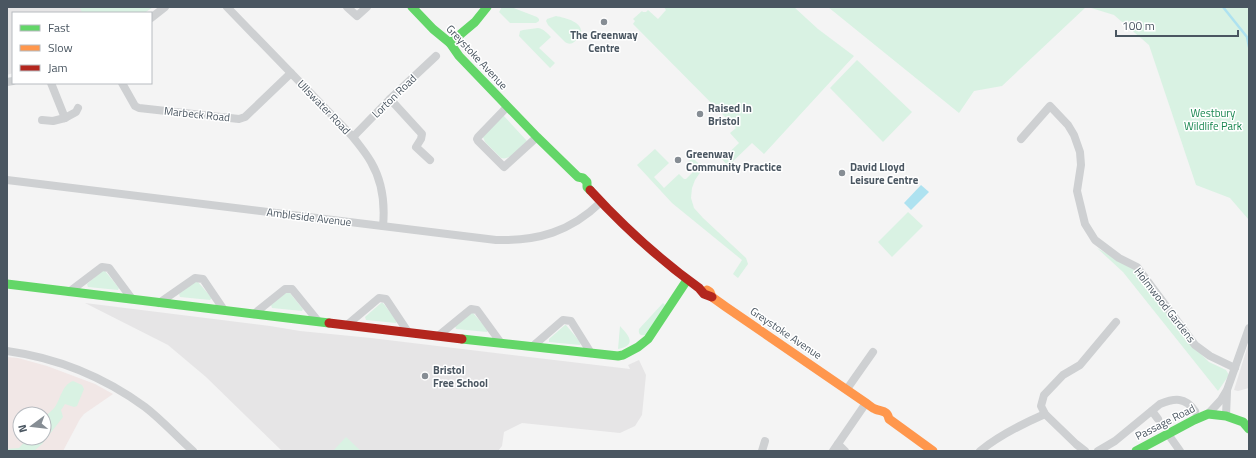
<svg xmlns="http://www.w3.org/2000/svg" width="1256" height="458" viewBox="0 0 1256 458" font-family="'Titillium Web',sans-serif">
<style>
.education{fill:#e6e5e6}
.medical{fill:#f1e7e6;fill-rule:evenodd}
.green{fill:#d9f2e3}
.water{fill:#aee2f0}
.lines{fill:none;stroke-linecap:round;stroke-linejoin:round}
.stream{stroke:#aee2f0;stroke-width:2.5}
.street{stroke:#ced0d2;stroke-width:8}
.fast{stroke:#63d668;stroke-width:9}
.slow{stroke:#ff974d;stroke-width:9}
.jam{stroke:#b3261e;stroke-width:9}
.poi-dot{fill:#868d94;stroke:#fff;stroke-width:1.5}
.labels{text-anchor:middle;stroke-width:3;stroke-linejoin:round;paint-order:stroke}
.poi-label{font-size:11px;font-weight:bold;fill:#4a5661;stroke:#fff;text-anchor:start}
.street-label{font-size:11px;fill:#4a5661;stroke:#fff}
.park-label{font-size:11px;fill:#17864f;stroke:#fff}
</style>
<rect width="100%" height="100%" fill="#f4f4f4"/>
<g class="education">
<polygon points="7,7 153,7 144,13 13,13 13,73 7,75"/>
<polygon points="85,303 270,326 300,331 371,338 630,369 628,365 639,360 646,375 642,415 635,426 620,433 522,423 504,432 502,446 498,451 282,451 206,377 168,345"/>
<polygon points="1249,342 1249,388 1238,391 1234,390"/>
</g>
<path class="medical" d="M7 357 18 358 47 366 95 384 113 394 84 414 80 419 63 451H7ZM20 414H44V438H20Z"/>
<g class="green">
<polygon points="80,7 153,7 144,13 82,13"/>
<polygon points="502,7 511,7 537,17 539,19 539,21 536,23 510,23 499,12"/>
<polygon points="664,7 794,7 818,29 854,56 764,154 752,143 728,166 722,159 739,143 730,133 736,128 633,24 635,21 633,19 642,11 643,12 646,12 648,10 658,19 666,10"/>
<polygon points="828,7 1086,7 1002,86 974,91 959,113"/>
<polygon points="1088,7 1249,7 1249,220 1230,198 1196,185 1149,45 1114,15"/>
<path d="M556 16C566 18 584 22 581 35 576 40 572 47 565 42L548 25 546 21 547 19Z"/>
<path d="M538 28C544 29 547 33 551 37L539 48 555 63 550 68 519 36 520 31 523 30Z"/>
<polygon points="857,60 912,112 883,142 830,88"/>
<path d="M503 115 527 141C520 147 511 161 501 158L485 142 483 137Z"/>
<polygon points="655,149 669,163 654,177 664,188 679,174 684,179 686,179 694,171 694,169 688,162 693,158 699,164 701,163 703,168 695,180 692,188 691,198 694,208 703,218 746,258 748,264 738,278 733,274 742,260 672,203 637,165"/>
<polygon points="908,212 923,226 892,257 878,242"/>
<polygon points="1097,248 1135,269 1191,344 1209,362 1226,370 1229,375 1218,391 1123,272"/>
<polygon points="103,270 105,271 119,288 118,290 88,287 87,284"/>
<polygon points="195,281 197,281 212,298 210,300 180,297 179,294"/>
<polygon points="287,292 289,292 303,309 302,311 272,308 271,305"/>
<polygon points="381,303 383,303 397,321 396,323 366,320 365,317"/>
<path d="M663 303 665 305 646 335C641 336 638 335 639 329Z"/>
<polygon points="471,313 473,313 488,330 487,332 456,329 455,326"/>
<polygon points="565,325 566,325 581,343 580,345 549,342 549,339"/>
<path d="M620 326C628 335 638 345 618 349Z"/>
<path d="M73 381 82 385 84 389 77 406 74 407 65 404 61 410 63 417 42 444 34 451H7V449L19 448 28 438H44V418C47 414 52 411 55 407 61 398 62 385 73 381Z"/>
<polygon points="346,437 361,451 333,451"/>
</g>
<polygon class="water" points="921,185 929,192 911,210 904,203"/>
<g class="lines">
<polyline class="stream" points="1223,7 1247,37 1249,47"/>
<g class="street">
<path d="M227 7 353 137C359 145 366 153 371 162 382 181 385 205 383 226"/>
<polyline points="347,7 357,16 367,7"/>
<polyline points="151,18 165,7"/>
<polyline points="7,82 13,81"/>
<polyline points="51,83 65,118 76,112 78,108"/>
<polyline points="122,83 135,106 139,108 239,119 245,117 291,73"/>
<polyline points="390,99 422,134 421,139 416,147 430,160"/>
<polyline points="507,107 478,137 477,139 478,141 504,167 537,137"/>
<polyline points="42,120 53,121 65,118"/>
<polyline points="353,137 390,99 436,56"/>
<polyline points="1021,139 1050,106 1068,125 1074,135 1080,152 1081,165 1077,191 1085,224 1095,240 1119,258 1137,267 1195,345 1210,356 1235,368"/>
<path d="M7 180 496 240C538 241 570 232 601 202"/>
<polyline points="69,292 102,267 109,268 132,299"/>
<polyline points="159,303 195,278 203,279 224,310"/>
<polyline points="254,314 285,289 292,289 318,321"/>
<polyline points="347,325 379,298 386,299 408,332"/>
<polyline points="438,336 471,309 477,310 501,343"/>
<polyline points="533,346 563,320 571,321 591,353"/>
<path d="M7 351C58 358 104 377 145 407 162 420 177 437 193 451"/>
<polyline points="847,389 873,352"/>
<polyline points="1152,411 1158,419"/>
<polyline points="1208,414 1221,400 1227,390 1249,328"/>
<polyline points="1226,416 1227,391"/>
<polyline points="1168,434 1180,451"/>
<polyline points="838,444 845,451"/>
<polyline points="762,451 765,441"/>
<polyline points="833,451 866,403"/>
<path d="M980 451C1000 435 1022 424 1045 414"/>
<polyline points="1085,451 1076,444 1045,414 1041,406 1044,395 1063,375 1080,365 1116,322"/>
<path d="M1098 451 1115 441 1160 404C1175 398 1185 397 1195 411"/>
</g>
<g class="fast">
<polyline points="412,7 433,29 450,43 459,56 537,137 578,177 583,178 587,182 587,187 590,190"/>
<polyline points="450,43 475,22 487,7"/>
<polyline points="7,284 329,323"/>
<polyline points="462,339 618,356 623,355 638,347 648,339 687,280"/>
<polyline points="1136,451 1194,420 1208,414 1226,416 1243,422 1249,429"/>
</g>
<path class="slow" d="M707 290 710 292 712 297 726 307 866 403C869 405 872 408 875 409 882 412 887 410 889 419L933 451"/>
<g class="jam">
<path d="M590 190C623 226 659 259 699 288L704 294 712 297"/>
<polyline points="329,323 462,339"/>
</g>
</g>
<g class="poi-dot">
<circle cx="604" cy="22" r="4"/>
<circle cx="700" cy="114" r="4"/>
<circle cx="678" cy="160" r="4"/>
<circle cx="842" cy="173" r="4"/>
<circle cx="425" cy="376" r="4"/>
</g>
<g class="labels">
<g class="poi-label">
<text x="604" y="39" text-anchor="middle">The Greenway<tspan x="604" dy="13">Centre</tspan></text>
<text x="708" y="112">Raised In<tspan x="708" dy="13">Bristol</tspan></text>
<text x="686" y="158">Greenway<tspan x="686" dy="13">Community Practice</tspan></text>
<text x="850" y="171">David Lloyd<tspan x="850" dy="13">Leisure Centre</tspan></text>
<text x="433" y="374">Bristol<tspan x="433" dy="13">Free School</tspan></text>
</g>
<g class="street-label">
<text transform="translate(477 57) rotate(47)" y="4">Greystoke Avenue</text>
<text transform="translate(394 96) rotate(-44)" y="4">Lorton Road</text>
<text transform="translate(324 107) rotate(46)" y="4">Ullswater Road</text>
<text transform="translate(197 114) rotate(6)" y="4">Marbeck Road</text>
<text transform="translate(309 217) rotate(7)" y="4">Ambleside Avenue</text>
<text transform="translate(1165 305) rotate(52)" y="4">Holmwood Gardens</text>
<text transform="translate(786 333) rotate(34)" y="4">Greystoke Avenue</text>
<text transform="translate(1165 422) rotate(-27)" y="4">Passage Road</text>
</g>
<g class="park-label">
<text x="1213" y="117">Westbury<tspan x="1213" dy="13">Wildlife Park</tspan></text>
</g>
</g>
<rect width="1256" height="458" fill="none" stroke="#4a5661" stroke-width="16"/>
<rect x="12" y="12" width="140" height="72" fill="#ffffff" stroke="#b7bbc0"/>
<rect x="20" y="25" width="20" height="6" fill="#63d668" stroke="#b7bbc0"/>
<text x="48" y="32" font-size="12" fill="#4a5661">Fast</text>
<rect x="20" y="45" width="20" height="6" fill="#ff974d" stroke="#b7bbc0"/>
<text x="48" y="52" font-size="12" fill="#4a5661">Slow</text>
<rect x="20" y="65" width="20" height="6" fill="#b3261e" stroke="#b7bbc0"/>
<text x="48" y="72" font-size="12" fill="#4a5661">Jam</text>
<g transform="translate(32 426) rotate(255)"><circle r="19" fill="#ffffff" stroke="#b7bbc0"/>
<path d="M0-3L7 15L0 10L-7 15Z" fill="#868d94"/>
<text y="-6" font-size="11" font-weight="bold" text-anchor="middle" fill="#4a5661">N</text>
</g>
<path d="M1116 30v6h122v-6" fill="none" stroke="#4a5661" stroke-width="2"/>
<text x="1122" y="30" font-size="12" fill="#4a5661" stroke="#ffffff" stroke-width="3" paint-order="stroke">100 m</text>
</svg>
